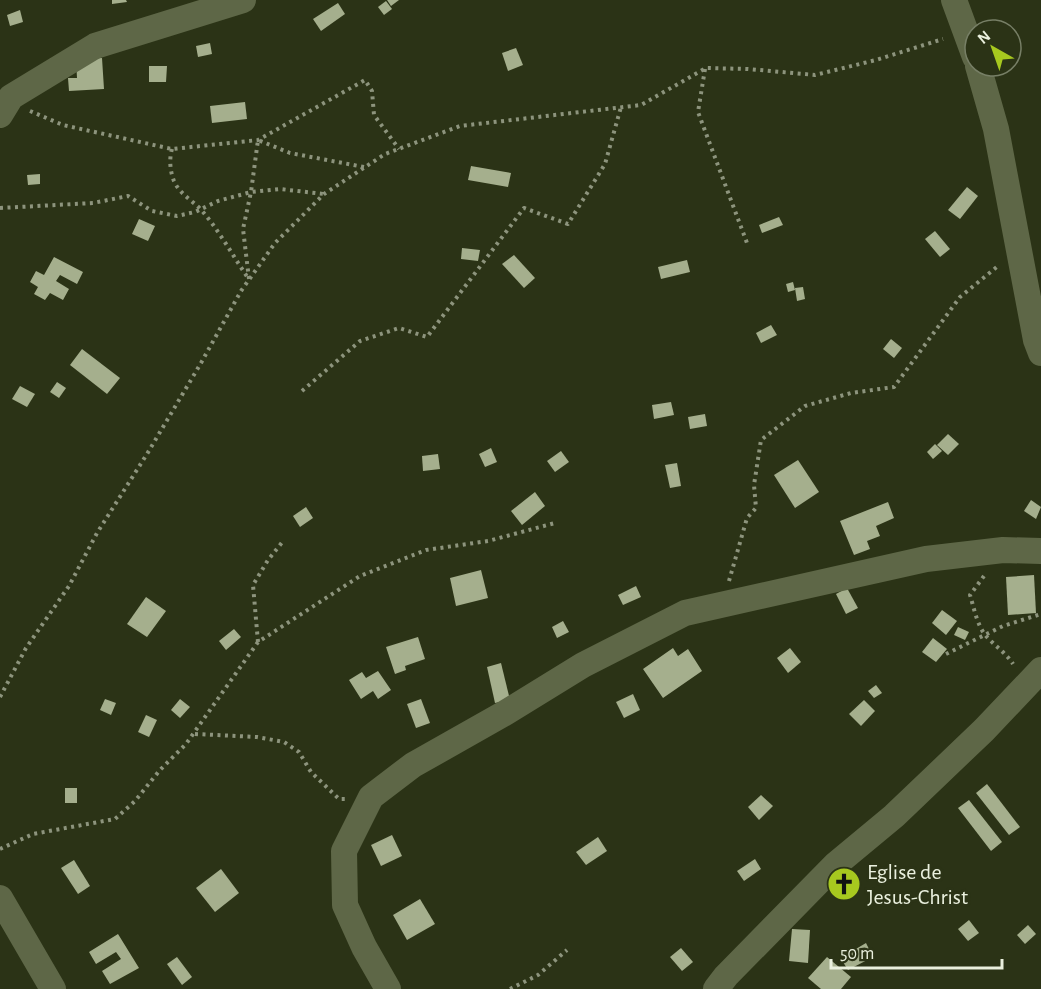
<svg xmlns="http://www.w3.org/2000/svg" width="1041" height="989" viewBox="0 0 1041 989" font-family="'Alegreya Sans',sans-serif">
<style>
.building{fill:#a5af8d}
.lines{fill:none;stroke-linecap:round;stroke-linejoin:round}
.path{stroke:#8d947d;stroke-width:4;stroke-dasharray:3 4.5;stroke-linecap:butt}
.street{stroke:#5e6747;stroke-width:26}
.labels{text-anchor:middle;stroke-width:6;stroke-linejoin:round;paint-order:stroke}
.poi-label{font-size:22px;fill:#eaf0de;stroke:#2b3316;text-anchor:start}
</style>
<rect width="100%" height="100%" fill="#2b3316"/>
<g class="building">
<polygon points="112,0 126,0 127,2 112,4"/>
<polygon points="387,0 399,0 391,6"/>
<polygon points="386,1 392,9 384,15 378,7"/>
<polygon points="338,3 345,14 321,31 313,19"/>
<polygon points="20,10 23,22 10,26 7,15"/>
<polygon points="210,43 212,54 198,57 196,46"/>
<polygon points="516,48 523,65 508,71 502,53"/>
<polygon points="102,58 104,89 69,91 68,78 77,78 76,60"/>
<polygon points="149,66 167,66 166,82 149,82"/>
<polygon points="245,102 247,119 212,123 210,106"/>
<polygon points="471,166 511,173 508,187 468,180"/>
<polygon points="40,174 40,184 28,185 27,175"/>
<polygon points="967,187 978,196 960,219 948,210"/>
<polygon points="779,217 783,225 762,233 759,225"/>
<polygon points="139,219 155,226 148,241 132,234"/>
<polygon points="935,231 950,249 940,257 925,239"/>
<polygon points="462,248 480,250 478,261 461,259"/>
<polygon points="514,255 535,278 524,288 502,264"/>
<polygon points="54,257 83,272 77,284 60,275 56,281 69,289 63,300 50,293 45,300 34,294 38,287 30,282 36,271 44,275"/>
<polygon points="687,260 690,272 661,279 658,267"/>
<polygon points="793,282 795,290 788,292 786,284"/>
<polygon points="803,287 805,299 797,301 795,288"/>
<polygon points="771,325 777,335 761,343 756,333"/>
<polygon points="891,339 902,348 894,358 883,349"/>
<polygon points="82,349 120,378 107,394 70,365"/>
<polygon points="57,382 66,388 59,398 50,392"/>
<polygon points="20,386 35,394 27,407 12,399"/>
<polygon points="671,402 674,415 654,419 652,405"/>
<polygon points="705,414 707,426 690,429 688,417"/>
<polygon points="948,434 959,444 948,455 937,445"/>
<polygon points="935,444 942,451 933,459 927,452"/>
<polygon points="491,448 497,462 485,467 479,454"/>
<polygon points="561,451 569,462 555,472 547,461"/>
<polygon points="438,454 440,469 423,471 422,456"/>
<polygon points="798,460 819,492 795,508 774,475"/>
<polygon points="677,463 681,486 670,488 665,465"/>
<polygon points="535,492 545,506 522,525 511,511"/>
<polygon points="1031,500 1041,507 1036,519 1024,511"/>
<polygon points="888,502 894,518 876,526 880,536 867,541 870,549 854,555 840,521"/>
<polygon points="306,507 313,518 300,527 293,516"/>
<polygon points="481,570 488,598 456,606 450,578"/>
<polygon points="1034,575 1036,613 1008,615 1006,577"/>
<polygon points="636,586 641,597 623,605 618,595"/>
<polygon points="847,588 858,608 846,614 836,594"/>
<polygon points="146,597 166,611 147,637 127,624"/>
<polygon points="942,610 957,621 946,635 932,623"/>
<polygon points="563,621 569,632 557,638 552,627"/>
<polygon points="958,627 969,632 965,640 954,635"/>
<polygon points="234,629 241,637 226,650 219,641"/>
<polygon points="418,637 425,659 405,666 406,670 395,674 386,647"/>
<polygon points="933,638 947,649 936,662 922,652"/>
<polygon points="673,648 678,656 688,649 702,671 663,698 643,669"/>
<polygon points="790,648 801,662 788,673 777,658"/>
<polygon points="501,663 510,700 495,703 487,667"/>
<polygon points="378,671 391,690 378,699 373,691 361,699 349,680 362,672 366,678"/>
<polygon points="876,685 882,693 874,698 868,691"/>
<polygon points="633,694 640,710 624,718 616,702"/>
<polygon points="105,699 116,703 111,715 100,710"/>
<polygon points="180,699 190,707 180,718 171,710"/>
<polygon points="421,699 430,723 416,728 407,704"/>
<polygon points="864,700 875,711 861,726 849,714"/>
<polygon points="146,715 157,720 149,737 138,732"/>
<polygon points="987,784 1020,827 1009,835 976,793"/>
<rect x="65" y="788" width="12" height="15"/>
<polygon points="761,795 773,806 759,820 748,807"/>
<polygon points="969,800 1002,842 991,851 958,808"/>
<polygon points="392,835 402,856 381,866 371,845"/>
<polygon points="598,837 607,851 586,865 576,852"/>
<polygon points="755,859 761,869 744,881 737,871"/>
<polygon points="74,860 90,886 78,894 61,868"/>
<polygon points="221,869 239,893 215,912 196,888"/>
<polygon points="847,876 857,889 845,898 836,884"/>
<polygon points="420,899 435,924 407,940 393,915"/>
<polygon points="969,920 979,933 968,941 958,929"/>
<polygon points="1028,925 1036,934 1025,944 1017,935"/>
<polygon points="792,929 810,930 808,963 789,961"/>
<polygon points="118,934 139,968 110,984 102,971 121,959 116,952 96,964 89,952"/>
<polygon points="866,943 873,957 848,970 843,962 851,957 849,953"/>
<polygon points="681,948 693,962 682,971 670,957"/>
<polygon points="177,957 192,977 182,985 167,964"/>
<polygon points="827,957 851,977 841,989 821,989 808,978"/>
</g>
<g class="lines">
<g class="path">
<polyline points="705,69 698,112 747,243"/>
<polyline points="30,111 63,125 172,149 258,140 365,80 372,91 374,115 399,149"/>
<path d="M172 149C169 159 170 171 174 181 180 195 194 201 203 212 220 232 233 256 248 278"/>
<polyline points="0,208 93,203 128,196 152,211 177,216 195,212 218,201 251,192 280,189 324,194"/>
<polyline points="249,279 243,229 251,192 258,140 290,153 364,167"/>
<polyline points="302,391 360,341 399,328 427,337 524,208 568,224 605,164 621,107"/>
<path d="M984 576 970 595C974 608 977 625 986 636 995 646 1006 653 1013 664"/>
<polyline points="729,581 747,518 756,508 754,485 761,440 805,406 851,393 894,387 960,297 998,266"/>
<polyline points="258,642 253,585 268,560 284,540"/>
<polyline points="946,654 1003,626 1041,614"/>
<polyline points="0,697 26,648 69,586 97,533 147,454 201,363 241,291 275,243 324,194 385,154 460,126 641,105 706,68 748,69 815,75 876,60 943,39"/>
<polyline points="195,734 257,737 284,742 299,752 311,772 339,799 345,799"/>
<polyline points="0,849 33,834 115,819 135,801 160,770 186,744 258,642 360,576 426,550 488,541 555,523"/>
<polyline points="510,989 538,975 567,950"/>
</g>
<g class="street">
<polyline points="954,0 975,57"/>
<polyline points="978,66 996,129 1036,340 1041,353"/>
<polyline points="0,115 11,97 95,46 243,0"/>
<polyline points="0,898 53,989"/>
<polyline points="388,989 364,947 345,905 344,851 371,797 413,765 505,713 583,665 685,613 926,559 1003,550 1041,551"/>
<polyline points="716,989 726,976 835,865 894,816 984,730 1041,670"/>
</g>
</g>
<defs>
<symbol id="church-disc" viewBox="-11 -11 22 22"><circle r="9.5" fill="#a7c81f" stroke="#2b3316"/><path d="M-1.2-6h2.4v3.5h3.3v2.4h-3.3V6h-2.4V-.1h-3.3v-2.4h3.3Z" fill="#111"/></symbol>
</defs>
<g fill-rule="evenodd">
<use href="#church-disc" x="825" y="865" width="38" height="38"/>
</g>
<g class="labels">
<g class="poi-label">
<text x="867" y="879">Eglise de<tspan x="867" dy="25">Jesus-Christ</tspan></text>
</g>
</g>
<g transform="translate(993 48) rotate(320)"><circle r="28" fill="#2b3316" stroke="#777f66" stroke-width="1.5"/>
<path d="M0-4.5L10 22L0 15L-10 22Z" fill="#a7c81f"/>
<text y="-9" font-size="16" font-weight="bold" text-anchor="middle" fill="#eaf0de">N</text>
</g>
<path d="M831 959v9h171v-9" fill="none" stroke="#eaf0de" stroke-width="3"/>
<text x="840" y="959" font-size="18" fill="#eaf0de" stroke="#2b3316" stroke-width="4.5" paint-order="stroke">50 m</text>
</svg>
